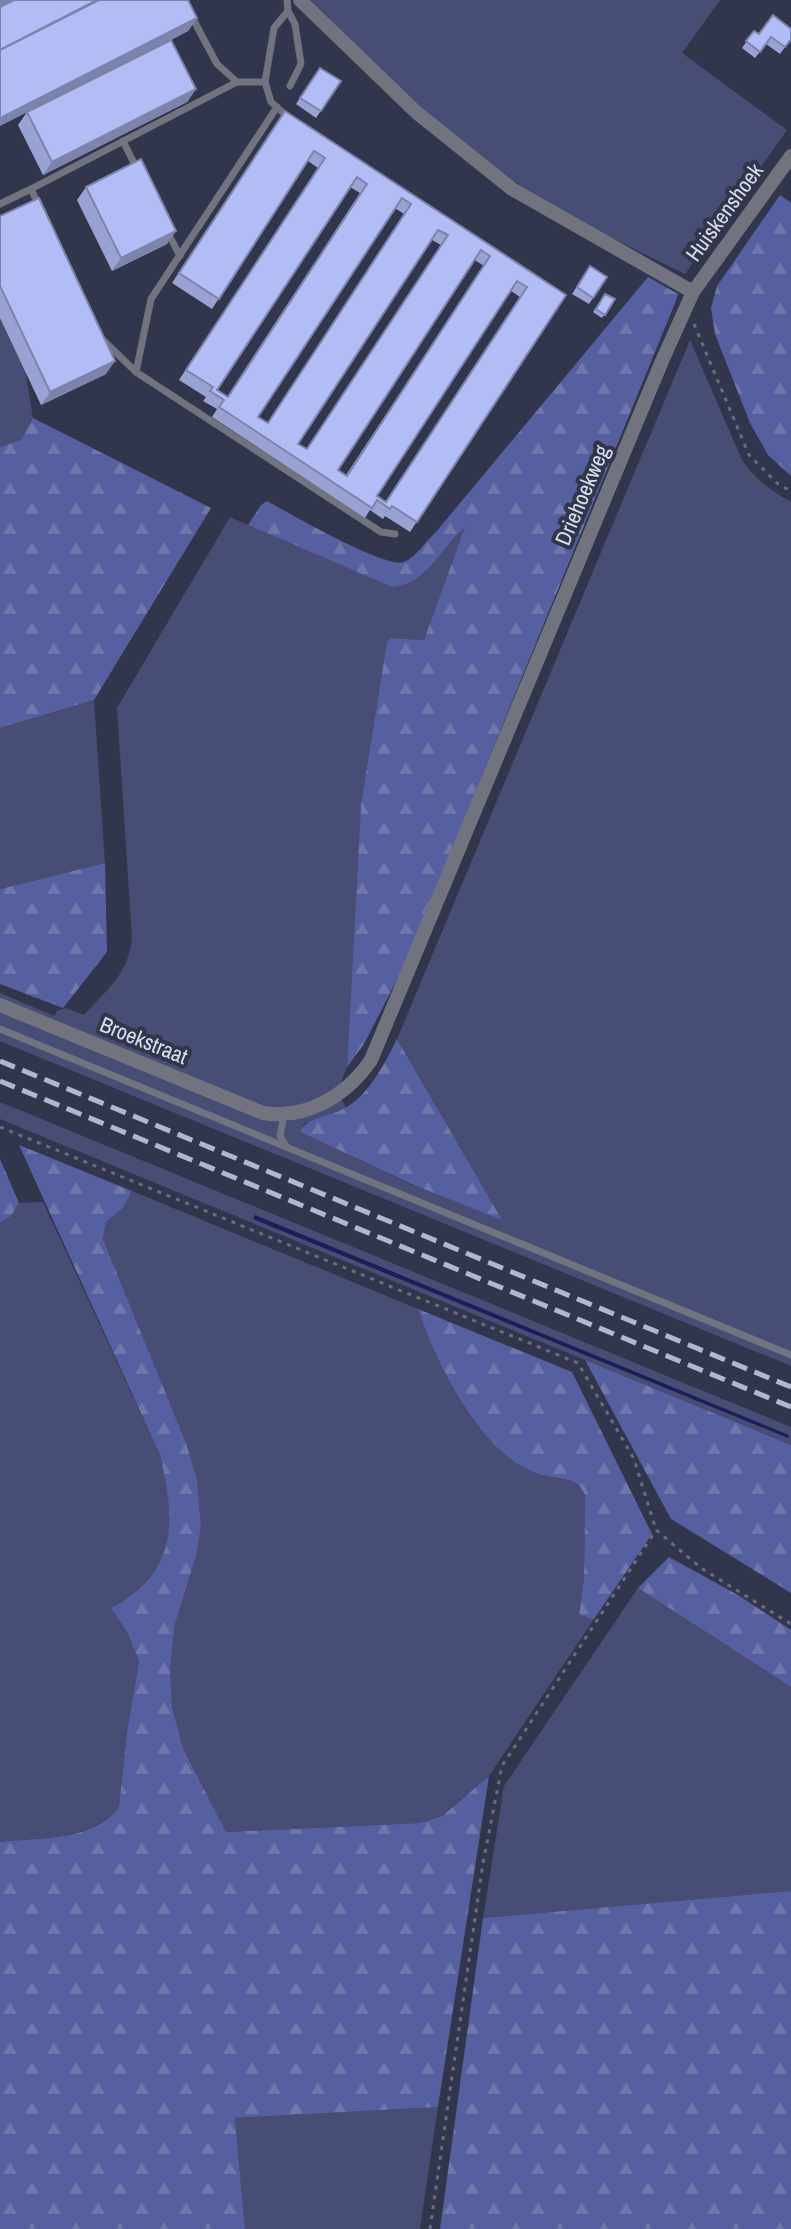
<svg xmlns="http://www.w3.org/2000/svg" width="791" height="2229" viewBox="0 0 791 2229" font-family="'Archivo Narrow',sans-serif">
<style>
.grass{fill:#474d74}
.forest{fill:url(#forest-firs)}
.water{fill:#1c1e58}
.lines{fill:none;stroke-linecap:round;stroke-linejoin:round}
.path{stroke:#696c80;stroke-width:3;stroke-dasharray:4 6;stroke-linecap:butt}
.lane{stroke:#71737e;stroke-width:7}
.street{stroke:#71737e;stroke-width:14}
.rail{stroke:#b4b7c7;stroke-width:5;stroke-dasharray:16 8;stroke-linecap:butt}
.wall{fill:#99a2d3;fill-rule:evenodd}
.shaded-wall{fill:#7d84ac}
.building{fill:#b2bcf5;stroke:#7d84ac;stroke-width:2;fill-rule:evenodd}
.labels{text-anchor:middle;stroke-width:8;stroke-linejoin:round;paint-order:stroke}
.street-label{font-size:22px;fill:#daddeb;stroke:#32364c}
</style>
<defs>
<pattern id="forest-firs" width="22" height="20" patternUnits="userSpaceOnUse" patternTransform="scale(2)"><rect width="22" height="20" fill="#565f9f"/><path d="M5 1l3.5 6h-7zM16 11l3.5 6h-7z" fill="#6e76ac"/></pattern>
</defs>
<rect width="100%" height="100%" fill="#32364c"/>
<g class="grass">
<path d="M311 0H720L682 53 787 130 685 274C630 247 574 221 523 187 444 136 377 66 311 0Z"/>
<polygon points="0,218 33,418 21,440 0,447"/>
<path d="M690 340 742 460C755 479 771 491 791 502V1366L0 1041V1009L262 1116 341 1098 346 1108 304 1124 300 1132 415 1186 501 1219 397 1039Z"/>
<path d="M230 517 392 587 466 525 424 640 391 638 387 643 361 802 347 1067 338 1090 312 1103 272 1110 0 1001V993L54 1016 57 1011 66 1008 84 1015C108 988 128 975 132 938L117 708Z"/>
<polygon points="94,700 105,863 0,889 0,728"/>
<polygon points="0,1102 791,1427 791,1445 0,1119"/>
<path d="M132 1191 418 1309C435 1360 471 1432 516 1463 523 1467 530 1472 538 1474 556 1480 577 1475 585 1496L584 1577 579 1615 594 1619 489 1776 441 1816 420 1823 226 1832 183 1748 172 1706 170 1669 175 1624 197 1553 201 1525 197 1479 186 1443 103 1239 106 1222 123 1208Z"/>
<path d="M43 1202 160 1455C177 1523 178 1570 111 1608L127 1632 139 1661 127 1732 119 1807C94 1841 38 1837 0 1842V1223L11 1216 19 1203Z"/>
<polygon points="638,1588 791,1687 791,1891 483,1918 504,1786"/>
<polygon points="438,2107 420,2229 245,2229 235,2118"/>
</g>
<g class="forest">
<polygon points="780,195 791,203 791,476 768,455 750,423 715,334 711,308 717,286"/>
<path d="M648 277 678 294 675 303 404 966 364 1044 347 1067 361 803 387 642 391 638 424 640 465 527C441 547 428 584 392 587L248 525 261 505 267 501C289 513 385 569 404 562 416 557 426 541 436 532Z"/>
<polygon points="33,418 211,508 94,700 0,728 0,447 21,440"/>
<polygon points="105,863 107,952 63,1008 0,984 0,889"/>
<path d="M397 1039 502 1220 416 1186 300 1132C305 1118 330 1116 343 1109 368 1097 385 1063 397 1039Z"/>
<path d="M19 1145 132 1191 123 1208 106 1222 103 1239 186 1443 197 1479 201 1525 197 1553 175 1624 170 1669 172 1706 183 1748 226 1832 420 1823 442 1816 489 1776 438 2107 235 2118 245 2229H0V1842C38 1837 94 1842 119 1807L127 1732 139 1661 127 1632 111 1608C178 1571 176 1523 160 1455Z"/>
<polygon points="0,1159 19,1203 11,1216 0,1223"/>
<path d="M418 1309 572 1372 652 1534 594 1619 579 1615 584 1577 585 1496C578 1475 556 1480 538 1474 531 1472 523 1467 516 1463 471 1432 435 1360 418 1309Z"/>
<polygon points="585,1360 791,1445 791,1593 671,1519"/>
<polygon points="669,1557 738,1595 791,1630 791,1687 638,1588"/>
<polygon points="791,1891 791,2229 440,2229 483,1918"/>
</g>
<polygon class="water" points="255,1215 789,1435 788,1438 253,1219"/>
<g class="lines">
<g class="path">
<polyline points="694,324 749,455 778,484 791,491"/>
<polyline points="0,1127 578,1363 634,1459 656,1530 701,1568 791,1624"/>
<polyline points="430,2229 483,1863 502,1766 656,1530"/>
</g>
<g class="lane">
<polyline points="183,0 217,64 237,82"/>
<polyline points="287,0 288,11 295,24 301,64 290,86"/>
<polyline points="288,11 274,28 265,82 271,102 289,118"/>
<polyline points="277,107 151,299 136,372 381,532 395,534"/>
<polyline points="123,141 138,171"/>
<polyline points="0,204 31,189"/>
<polyline points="39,206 31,189 237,82 265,82"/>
<polyline points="168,233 180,256"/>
<polyline points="103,340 136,372"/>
<polyline points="0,1029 791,1355"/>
<polyline points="284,1114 280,1136 286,1146"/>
</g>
<g class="street">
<polyline points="300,0 416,112 512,189 693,292"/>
<path d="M0 1005 263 1113C307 1120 347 1095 371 1060L662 361 693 292 791 156"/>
</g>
<g class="rail">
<polyline points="0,1061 791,1387"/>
<polyline points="0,1081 791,1407"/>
</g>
</g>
<g class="wall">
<polygon points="197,18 188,31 171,40 196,89 187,102 43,175 18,125 27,112"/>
<polygon points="754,31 759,34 791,39 780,54 766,44 755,58 742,48"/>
<polygon points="320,68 341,81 316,118 296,104"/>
<path d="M285 111 566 295 410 532 385 516 383 519 370 510 365 518 212 417 217 409 203 401 206 397 179 380 318 168 308 161 212 309 172 283ZM350 187 360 193 227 397 217 390ZM395 208 404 214 268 423 258 417ZM432 240 441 245 307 449 298 444ZM475 260 484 266 346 475 338 470ZM511 291 520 297 386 502 377 496Z"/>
<polygon points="86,187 167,244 112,271 77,200"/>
<polygon points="0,216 106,374 41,405 0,318"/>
<polygon points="590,266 607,277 589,304 572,294"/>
<polygon points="605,294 615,299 602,318 593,312"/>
</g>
<g class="shaded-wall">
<polygon points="0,0 14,0 0,7"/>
<polygon points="197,18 188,31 0,126 0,118"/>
<polygon points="196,89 187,102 43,175 52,162"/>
<polygon points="176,231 167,244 112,271 121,258"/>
<polygon points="115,361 106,374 41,405 50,392"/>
</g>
<g class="building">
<polygon points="14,0 97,0 0,50 0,7"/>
<polygon points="99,0 188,0 197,18 0,118 0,50"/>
<polygon points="773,15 791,29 791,39 785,47 771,37 760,52 746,41 754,31 759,34"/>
<polygon points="171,40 196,89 52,162 27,112"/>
<polygon points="320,68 341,81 321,111 300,98"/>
<path d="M285 111 566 295 417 522 392 506 390 509 377 500 372 508 219 407 224 400 210 391 213 387 186 370 325 158 314 151 219 299 179 273ZM357 177 367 184 228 397 217 390ZM402 198 411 204 268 423 258 417ZM438 230 448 235 307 449 298 444ZM481 250 490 256 347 476 338 470ZM517 281 527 287 386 502 377 496Z"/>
<polygon points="141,159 176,231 121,258 86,187"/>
<polygon points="39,198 115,361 50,392 0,286 0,216"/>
<polygon points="590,266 607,277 593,298 577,287"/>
<polygon points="605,294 615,299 605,315 596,309"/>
</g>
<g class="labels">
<g class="street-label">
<text transform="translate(724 212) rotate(-54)" y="8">Huiskenshoek</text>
<text transform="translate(582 495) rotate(-67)" y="8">Driehoekweg</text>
<text transform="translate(144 1040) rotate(22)" y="8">Broekstraat</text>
</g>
</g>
</svg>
